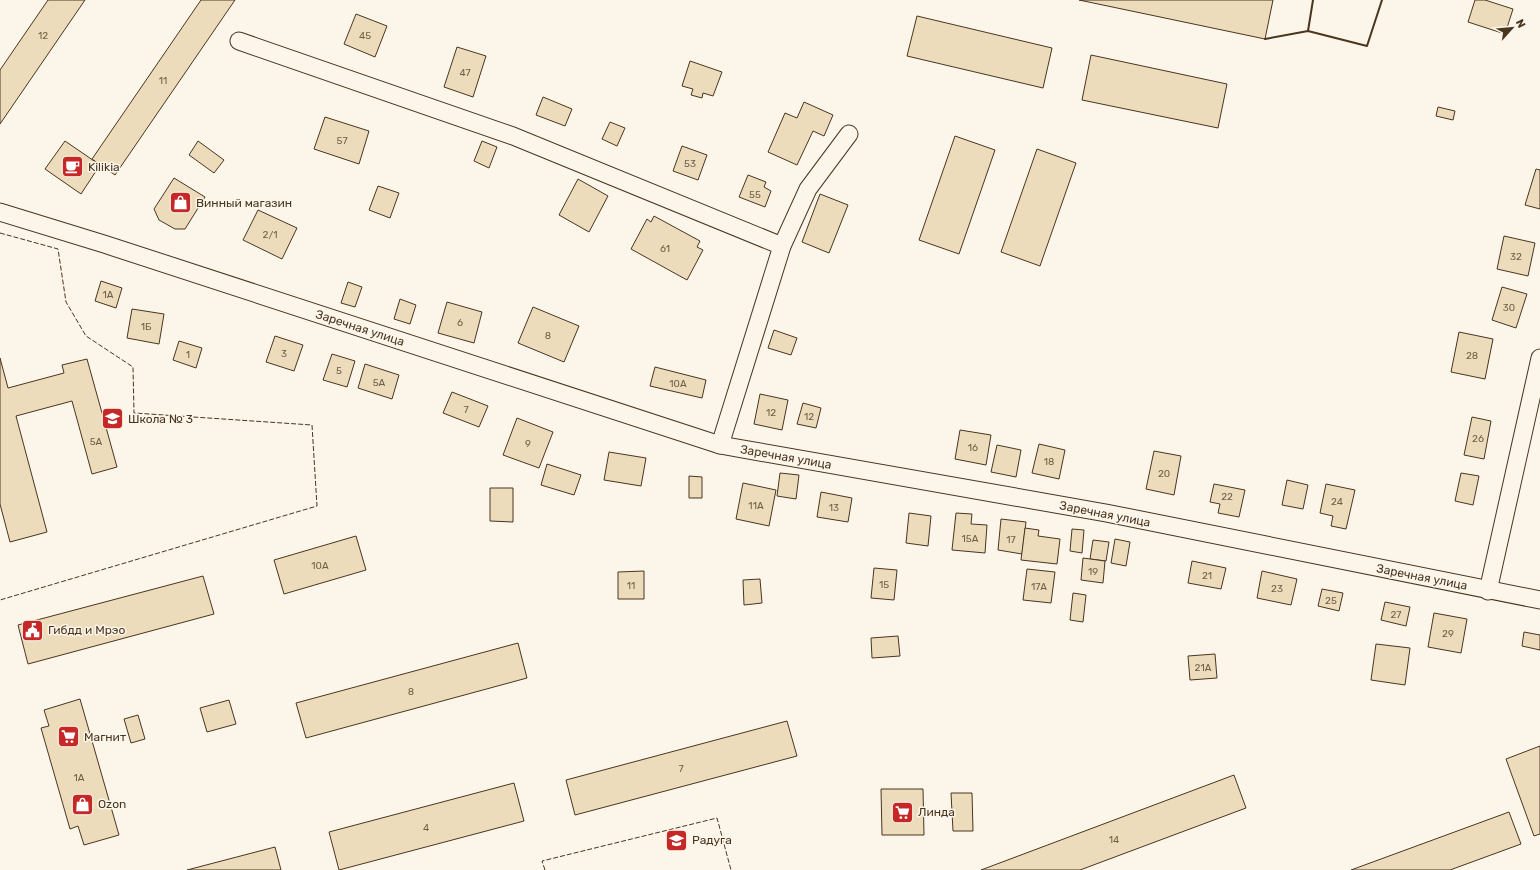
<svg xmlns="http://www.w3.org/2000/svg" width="1540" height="870" viewBox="0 0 1540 870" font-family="Rubik,sans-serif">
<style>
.building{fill:#ecdcbc;stroke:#4a3520}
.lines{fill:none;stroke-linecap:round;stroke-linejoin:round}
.minor-casing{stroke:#4a3520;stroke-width:19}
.minor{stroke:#fbf6e9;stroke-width:17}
.fence{stroke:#4a3520;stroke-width:1;stroke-dasharray:5 2;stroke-linecap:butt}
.wall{stroke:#4a3520;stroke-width:2}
.labels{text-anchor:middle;stroke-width:3;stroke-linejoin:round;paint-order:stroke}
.number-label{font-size:10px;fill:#725f47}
.poi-label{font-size:12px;fill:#4a3520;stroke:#fbf6e9;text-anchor:start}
.street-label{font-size:12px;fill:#4a3520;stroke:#fbf6e9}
</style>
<rect width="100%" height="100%" fill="#fbf6e9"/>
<g class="building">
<polygon points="48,0 85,0 0,124 0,70"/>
<polygon points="201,0 235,0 115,175 92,159"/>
<polygon points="1079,0 1273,0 1265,39"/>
<polygon points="1475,0 1485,0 1513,9 1505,34 1468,22"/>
<polygon points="356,14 387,26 375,57 344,44"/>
<polygon points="917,16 1052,48 1043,88 907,56"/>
<polygon points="457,47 486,56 473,97 444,87"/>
<polygon points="1091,55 1227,84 1218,128 1082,100"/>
<polygon points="690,61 722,72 713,96 703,93 702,98 691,95 693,89 682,86"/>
<polygon points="543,97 572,109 565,126 536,115"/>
<polygon points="804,102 833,115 824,136 813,131 797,165 768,152 785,113 797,118"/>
<polygon points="1438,107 1455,111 1453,120 1436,116"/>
<polygon points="325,117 369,131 359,164 314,149"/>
<polygon points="610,122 625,128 617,146 602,139"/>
<polygon points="955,136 995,150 959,254 919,240"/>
<polygon points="65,141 100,165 81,194 45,169"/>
<polygon points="198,141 224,160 214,173 189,155"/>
<polygon points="482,141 497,147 489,168 474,161"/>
<polygon points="682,146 707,155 698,180 673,171"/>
<polygon points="1037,149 1076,163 1040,266 1001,252"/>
<polygon points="1536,169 1540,170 1540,209 1525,205"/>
<polygon points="748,175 766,182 764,187 771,191 765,207 739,197"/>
<polygon points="174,178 205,197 185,229 175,229 159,220 154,209"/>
<polygon points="578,179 608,196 589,232 559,215"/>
<polygon points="378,186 399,193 390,218 369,210"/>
<polygon points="820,194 848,205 829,253 802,242"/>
<polygon points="258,210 297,228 282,259 243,240"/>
<polygon points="654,216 700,241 697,247 703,250 687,280 631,249 647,219 651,222"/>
<polygon points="1504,236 1535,243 1528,276 1497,269"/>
<polygon points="101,281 122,288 116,308 95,301"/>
<polygon points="348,282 362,287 355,307 341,303"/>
<polygon points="1502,287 1527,294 1516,328 1492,320"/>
<polygon points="400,299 416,305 410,324 394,319"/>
<polygon points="447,302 482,312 474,343 438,333"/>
<polygon points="533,307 579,326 564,362 518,343"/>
<polygon points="132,309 164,314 159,344 127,338"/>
<polygon points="774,330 797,338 791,355 768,348"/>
<polygon points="1459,332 1493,339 1485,379 1451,372"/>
<polygon points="275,336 303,345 294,371 266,362"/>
<polygon points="179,341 202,348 196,368 173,360"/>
<polygon points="332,354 355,361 347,387 323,380"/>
<polygon points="0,358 8,388 64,373 62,365 87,359 117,467 92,474 72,401 16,416 47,532 10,542 0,504"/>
<polygon points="365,364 399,375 392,399 358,388"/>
<polygon points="655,367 706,380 702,398 650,386"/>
<polygon points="452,392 488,406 479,427 443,413"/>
<polygon points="760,394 788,400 782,430 754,424"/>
<polygon points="803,403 821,408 816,428 797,424"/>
<polygon points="1472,417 1491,421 1484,459 1464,455"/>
<polygon points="517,418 553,432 539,468 503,455"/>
<polygon points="960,430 991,435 986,465 955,459"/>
<polygon points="1039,444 1065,450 1059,479 1032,473"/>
<polygon points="997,445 1021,450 1016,477 991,472"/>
<polygon points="1154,451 1181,456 1174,495 1146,489"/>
<polygon points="609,452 646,458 641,486 604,480"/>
<polygon points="547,464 581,475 574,495 541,485"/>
<polygon points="780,473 799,475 796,499 777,496"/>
<polygon points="1461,473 1479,476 1473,505 1455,501"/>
<polygon points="689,476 702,477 702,498 689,498"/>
<polygon points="1287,480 1308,485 1303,509 1282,505"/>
<polygon points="743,483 776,490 769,526 736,519"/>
<polygon points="1214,484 1245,490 1239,517 1218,513 1220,504 1210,502"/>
<polygon points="1326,484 1355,490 1346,529 1331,526 1333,516 1320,513"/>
<polygon points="490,488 513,488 513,522 490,521"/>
<polygon points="821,492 852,498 848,522 817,517"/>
<polygon points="909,513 931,516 928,546 906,543"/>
<polygon points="956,513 972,514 971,524 987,525 985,553 952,550"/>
<polygon points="1001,519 1026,522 1022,554 998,550"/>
<polygon points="1025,528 1039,530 1038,536 1060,539 1057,564 1021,560"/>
<polygon points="1072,529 1084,530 1082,553 1070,551"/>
<polygon points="356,536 366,570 284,594 274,560"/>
<polygon points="1115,539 1130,542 1126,566 1111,563"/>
<polygon points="1093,540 1109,542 1106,561 1090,559"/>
<polygon points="1083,558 1105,561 1103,583 1081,580"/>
<polygon points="1192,561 1226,568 1221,589 1188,583"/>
<polygon points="874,568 897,570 894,600 871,598"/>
<polygon points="1027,569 1055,572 1051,603 1023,600"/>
<polygon points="644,571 644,599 618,599 618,572"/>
<polygon points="1262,571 1297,579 1291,605 1257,598"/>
<polygon points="203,576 214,614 28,664 18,625"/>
<polygon points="760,579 762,603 744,605 743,580"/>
<polygon points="1322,589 1343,593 1339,611 1318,606"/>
<polygon points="1073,593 1086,595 1083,622 1070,620"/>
<polygon points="1385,602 1410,607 1406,626 1381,620"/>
<polygon points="1434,613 1467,619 1461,653 1428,647"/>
<polygon points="1524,632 1540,635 1540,650 1522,646"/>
<polygon points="898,636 900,656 872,658 871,638"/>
<polygon points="518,643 527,678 306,738 296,703"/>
<polygon points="1376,644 1410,648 1405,685 1371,680"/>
<polygon points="1215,654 1217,678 1190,680 1188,656"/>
<polygon points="80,699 119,835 84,845 78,826 70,829 41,728 49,726 44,710"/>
<polygon points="229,700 236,724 207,732 200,708"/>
<polygon points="138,715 145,739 131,743 124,719"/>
<polygon points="787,721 797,756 575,815 566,780"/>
<polygon points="1540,746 1540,834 1534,836 1506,759"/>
<polygon points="1234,775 1246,808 1080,870 981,870"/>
<polygon points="514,783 524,821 339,870 329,832"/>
<polygon points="881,789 923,789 924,835 882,835"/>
<polygon points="951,793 972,793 973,831 953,831"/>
<polygon points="1509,812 1521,844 1450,870 1351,870"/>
<polygon points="275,847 281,870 187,870"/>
</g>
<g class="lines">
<defs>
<g id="minor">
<polyline points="239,41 513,136 782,246"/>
<polyline points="0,212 104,244 720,445 1106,513 1540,600"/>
<polyline points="720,445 782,246 808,189 849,134"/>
<polyline points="1488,591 1540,358"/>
</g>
</defs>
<use href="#minor" class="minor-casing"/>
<use href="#minor" class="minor"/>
<g class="fence">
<polyline points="0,233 58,249 66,302 86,336 133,367 134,413 312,425 317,506 0,600"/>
<polyline points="545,870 542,861 717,818 731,870"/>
</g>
<g class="wall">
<polyline points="1308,31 1313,0"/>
<polyline points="1265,39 1308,31 1367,46 1382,0"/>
</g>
</g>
<defs>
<symbol id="cafe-square" viewBox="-11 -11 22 22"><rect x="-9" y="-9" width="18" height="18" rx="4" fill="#c62828" stroke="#fbf6e9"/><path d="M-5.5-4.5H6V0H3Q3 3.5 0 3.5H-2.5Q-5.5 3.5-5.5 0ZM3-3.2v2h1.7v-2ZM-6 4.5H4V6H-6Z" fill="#fff"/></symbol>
<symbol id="shop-square" viewBox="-11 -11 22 22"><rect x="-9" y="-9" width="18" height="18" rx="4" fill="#c62828" stroke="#fbf6e9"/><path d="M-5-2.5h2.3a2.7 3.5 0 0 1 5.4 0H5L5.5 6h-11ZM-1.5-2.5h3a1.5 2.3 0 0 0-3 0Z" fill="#fff"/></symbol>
<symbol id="school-square" viewBox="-11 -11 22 22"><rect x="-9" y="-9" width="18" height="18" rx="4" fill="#c62828" stroke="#fbf6e9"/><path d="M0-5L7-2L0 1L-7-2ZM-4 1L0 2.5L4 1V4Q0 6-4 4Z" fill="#fff"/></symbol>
<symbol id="civic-square" viewBox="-11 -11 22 22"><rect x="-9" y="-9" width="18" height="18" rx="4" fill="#c62828" stroke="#fbf6e9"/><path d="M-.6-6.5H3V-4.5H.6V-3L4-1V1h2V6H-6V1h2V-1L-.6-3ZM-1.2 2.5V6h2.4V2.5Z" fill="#fff"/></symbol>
<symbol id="supermarket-square" viewBox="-11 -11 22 22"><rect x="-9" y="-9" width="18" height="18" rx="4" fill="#c62828" stroke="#fbf6e9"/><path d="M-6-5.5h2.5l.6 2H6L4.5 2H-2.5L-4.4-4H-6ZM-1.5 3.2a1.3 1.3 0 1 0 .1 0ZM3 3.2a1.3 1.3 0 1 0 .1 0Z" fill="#fff"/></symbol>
</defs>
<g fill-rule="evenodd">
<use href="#cafe-square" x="60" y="154" width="25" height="25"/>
<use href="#shop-square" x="168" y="190" width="25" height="25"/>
<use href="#school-square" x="100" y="406" width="25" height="25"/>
<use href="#civic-square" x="20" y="618" width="25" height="25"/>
<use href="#supermarket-square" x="56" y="724" width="25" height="25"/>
<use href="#shop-square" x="70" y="792" width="25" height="25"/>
<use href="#supermarket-square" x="890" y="800" width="25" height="25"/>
<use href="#school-square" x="664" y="828" width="25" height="25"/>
</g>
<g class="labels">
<g class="number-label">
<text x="43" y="39">12</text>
<text x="365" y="39">45</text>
<text x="465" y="76">47</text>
<text x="163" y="84">11</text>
<text x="342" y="144">57</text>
<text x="690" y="167">53</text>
<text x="755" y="198">55</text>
<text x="270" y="238">2/1</text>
<text x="665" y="252">61</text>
<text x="1516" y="260">32</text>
<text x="108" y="298">1А</text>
<text x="1509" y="311">30</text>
<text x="460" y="326">6</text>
<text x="146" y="330">1Б</text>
<text x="548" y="339">8</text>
<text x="284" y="357">3</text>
<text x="188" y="358">1</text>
<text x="1472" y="359">28</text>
<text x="339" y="374">5</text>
<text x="379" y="386">5А</text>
<text x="678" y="387">10А</text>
<text x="466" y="413">7</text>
<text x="771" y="416">12</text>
<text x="809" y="420">12</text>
<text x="1478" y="442">26</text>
<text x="96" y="445">5А</text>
<text x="528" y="447">9</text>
<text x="973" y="451">16</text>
<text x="1049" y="465">18</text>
<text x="1164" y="477">20</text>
<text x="1227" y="500">22</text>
<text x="1337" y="505">24</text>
<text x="756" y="509">11А</text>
<text x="834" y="511">13</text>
<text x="970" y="542">15А</text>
<text x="1011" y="543">17</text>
<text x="320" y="569">10А</text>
<text x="1093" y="575">19</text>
<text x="1207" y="579">21</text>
<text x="884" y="588">15</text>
<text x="631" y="589">11</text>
<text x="1039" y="590">17А</text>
<text x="1277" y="592">23</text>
<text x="1331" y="604">25</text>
<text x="1396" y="618">27</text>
<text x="1448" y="637">29</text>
<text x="1203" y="671">21А</text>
<text x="411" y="695">8</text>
<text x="681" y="772">7</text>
<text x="79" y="781">1А</text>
<text x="426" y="831">4</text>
<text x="1114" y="843">14</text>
</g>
<g class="poi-label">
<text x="88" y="171">Kilikia</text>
<text x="196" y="207">Винный магазин</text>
<text x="128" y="423">Школа № 3</text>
<text x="48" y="634">Гибдд и Мрэо</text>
<text x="84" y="741">Магнит</text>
<text x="98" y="808">Ozon</text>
<text x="918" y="816">Линда</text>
<text x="692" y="844">Радуга</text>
</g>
<g class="street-label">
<text transform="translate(360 328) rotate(18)" y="4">Заречная улица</text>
<text transform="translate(786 457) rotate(10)" y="4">Заречная улица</text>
<text transform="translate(1105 514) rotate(11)" y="4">Заречная улица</text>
<text transform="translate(1422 577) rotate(11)" y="4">Заречная улица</text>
</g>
</g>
<g transform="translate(1512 28) rotate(63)" stroke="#fbf6e9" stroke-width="3" paint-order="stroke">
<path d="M0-3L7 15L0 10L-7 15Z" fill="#4a3520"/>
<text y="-6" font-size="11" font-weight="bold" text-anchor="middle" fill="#4a3520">N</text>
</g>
</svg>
